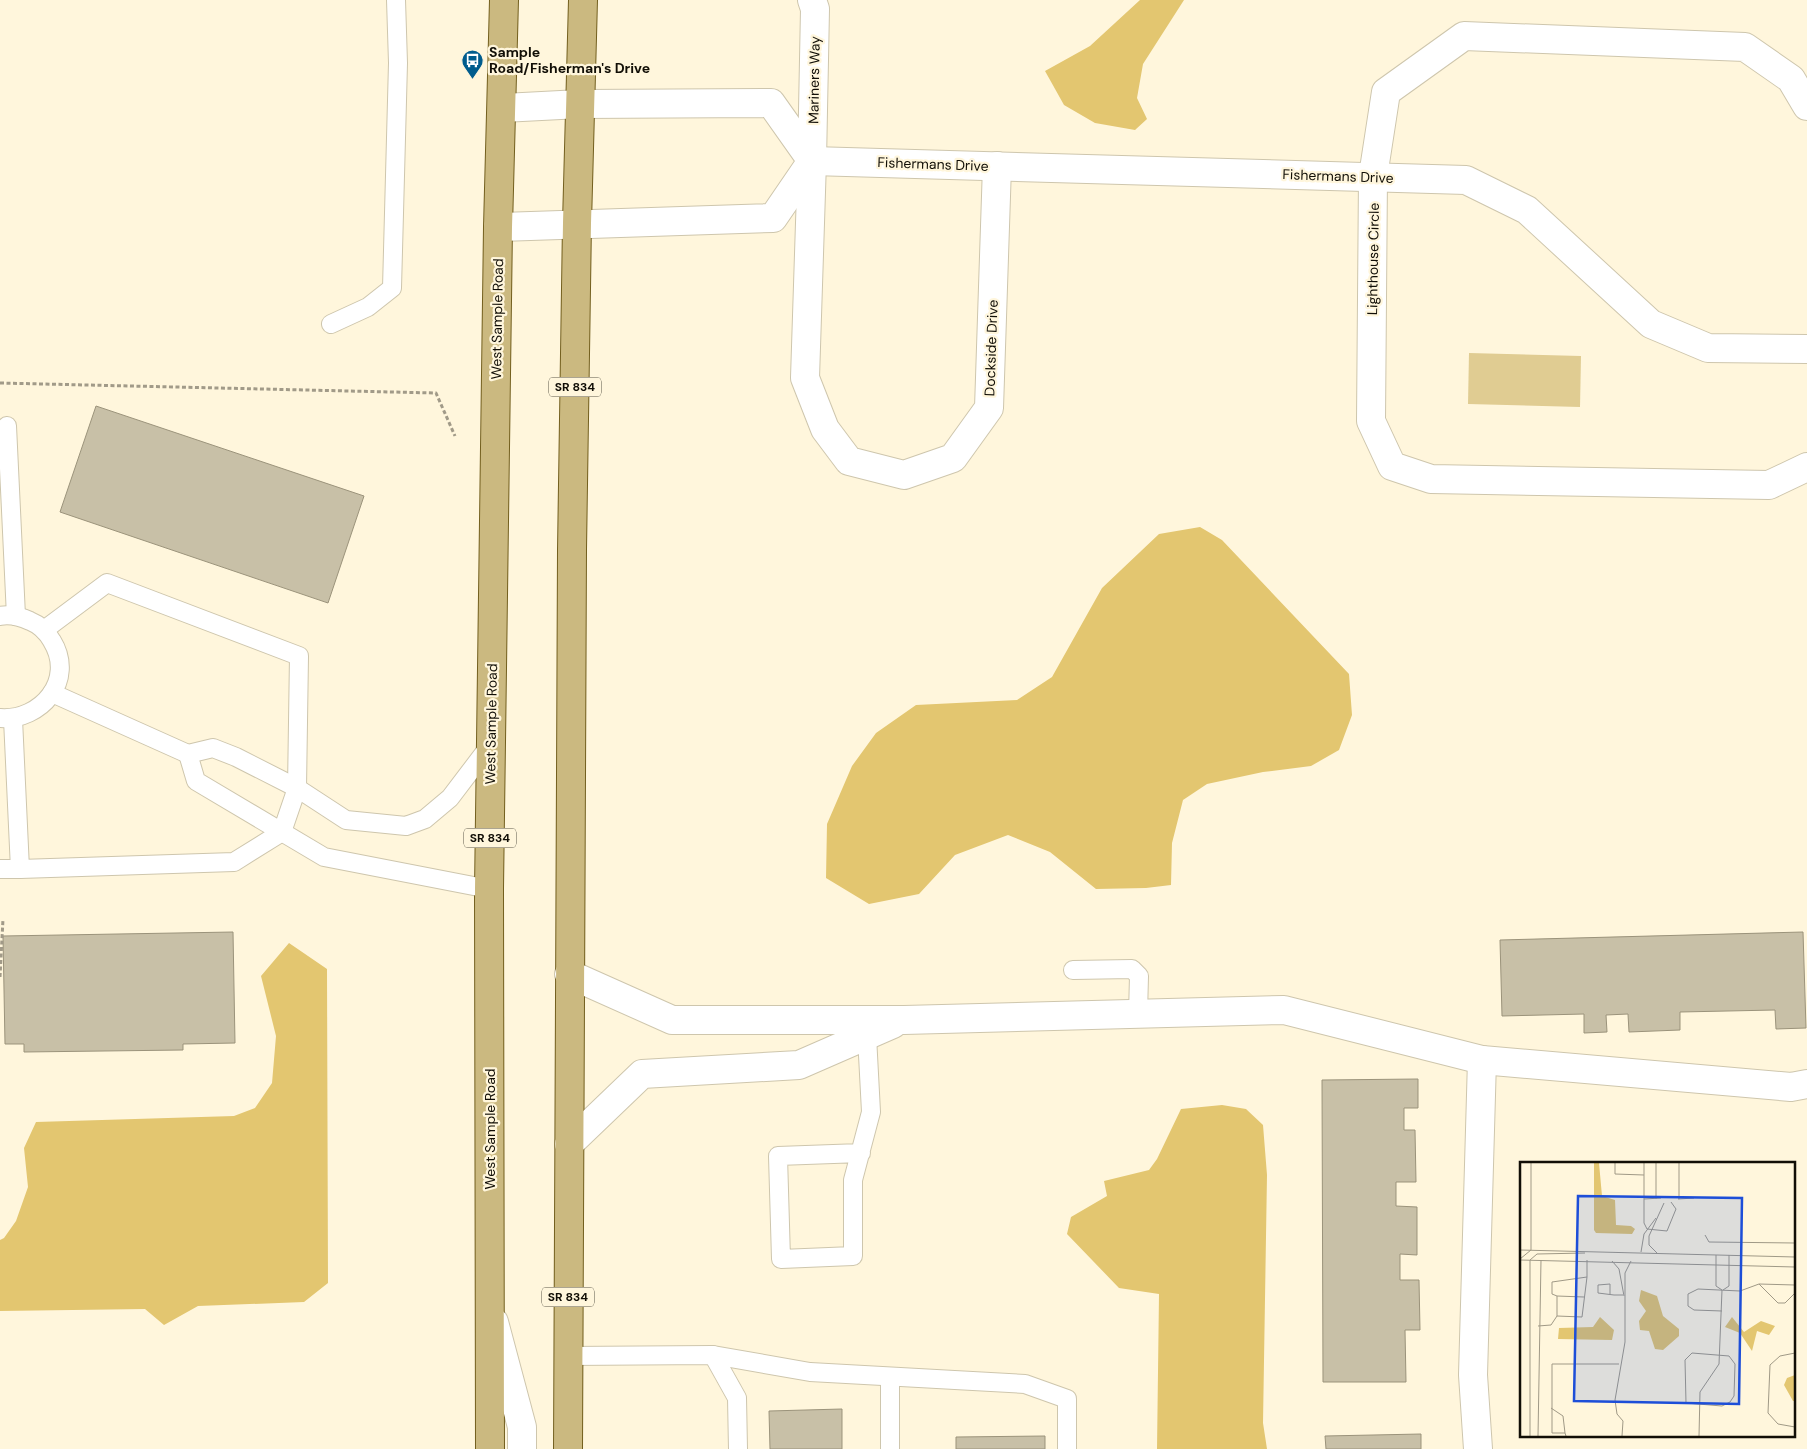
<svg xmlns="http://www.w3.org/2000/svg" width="1807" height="1449" viewBox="0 0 1807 1449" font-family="'DM Sans',sans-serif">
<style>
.green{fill:#e0cc92}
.water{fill:#e3c670}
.building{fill:#c8c0a7;stroke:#9b937b}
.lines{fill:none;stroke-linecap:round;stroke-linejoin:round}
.service-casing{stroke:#cec6ad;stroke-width:20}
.minor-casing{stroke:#cec6ad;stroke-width:30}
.tertiary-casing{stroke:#cec6ad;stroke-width:30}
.primary-casing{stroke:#735f1e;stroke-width:30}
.path{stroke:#a19a88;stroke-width:3;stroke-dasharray:4 2.5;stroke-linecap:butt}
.service{stroke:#fff;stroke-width:18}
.minor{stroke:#fff;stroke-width:28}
.tertiary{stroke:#fff;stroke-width:28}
.primary{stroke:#cbb980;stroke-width:28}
.labels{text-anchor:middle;stroke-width:4.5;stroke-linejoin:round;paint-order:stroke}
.shield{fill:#fff6dc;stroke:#585446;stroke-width:1}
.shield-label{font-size:12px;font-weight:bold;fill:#110e06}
.poi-label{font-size:14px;font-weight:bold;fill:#110e06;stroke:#fff6dc;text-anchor:start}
.street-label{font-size:14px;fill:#110e06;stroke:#fff6dc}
.inset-road{fill:none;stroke:#a09986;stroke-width:1}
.view{fill:#1d4ed8;fill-opacity:0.15;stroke:#1d4ed8;stroke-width:2.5}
.inset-edge{fill:none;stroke:#110e06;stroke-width:2.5}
</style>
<rect width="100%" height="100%" fill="#fff6dc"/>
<polygon class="green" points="1469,353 1581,356 1580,407 1468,404"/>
<g class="water">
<polygon points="1140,0 1184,0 1143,64 1137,98 1147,119 1135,130 1095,123 1064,105 1045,71 1090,46"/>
<polygon points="1200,527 1222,540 1349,674 1352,715 1339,750 1311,766 1263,772 1207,784 1183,800 1172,843 1171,885 1146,888 1096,889 1050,852 1008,835 955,855 919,894 869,904 826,878 827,824 852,766 876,733 916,705 1017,700 1052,677 1102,588 1159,534"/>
<polygon points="289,943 327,969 328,1283 304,1302 198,1306 164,1325 145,1309 0,1311 0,1240 4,1238 16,1221 28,1187 24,1148 36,1122 234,1116 255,1108 272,1083 276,1036 261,976"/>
<polygon points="1222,1105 1246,1109 1263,1125 1267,1175 1263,1423 1267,1449 1157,1449 1159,1294 1119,1288 1067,1234 1071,1217 1107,1196 1104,1181 1149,1170 1157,1159 1181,1109"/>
</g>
<g class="building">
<polygon points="96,406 364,496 328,603 60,512"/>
<polygon points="233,932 235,1043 183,1044 183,1050 24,1052 24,1044 5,1044 3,936"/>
<polygon points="1803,932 1806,1028 1776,1029 1775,1010 1680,1012 1680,1030 1629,1032 1628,1014 1606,1015 1607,1032 1584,1033 1584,1014 1502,1016 1500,940"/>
<polygon points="1418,1079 1418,1108 1404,1108 1404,1130 1415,1130 1416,1182 1396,1182 1396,1206 1417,1207 1417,1255 1400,1254 1400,1280 1419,1280 1420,1330 1405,1330 1406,1382 1323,1382 1322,1080"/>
<polygon points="842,1409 842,1449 770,1449 769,1411"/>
<polygon points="1421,1434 1421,1449 1326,1449 1325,1436"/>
<polygon points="1045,1436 1045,1449 956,1449 956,1437"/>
</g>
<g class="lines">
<defs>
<g id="service">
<polyline points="331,324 368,307 392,288 398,63 396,0"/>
<polyline points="7,426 16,616"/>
<path d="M0 616C10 614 21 617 30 621 40 625 47 632 52 641 76 680 41 721 0 718"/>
<polyline points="52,693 188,754 213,748 236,757 297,788 346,820 406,826 425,819 450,798 491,744"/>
<polyline points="13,719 20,869 234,862 282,832 297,788 299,656 107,583 44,630"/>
<polyline points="188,754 196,781 324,857 489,889"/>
<polyline points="0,869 20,869"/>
<polyline points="1073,970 1132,969 1139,976 1138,1014"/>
<polyline points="861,1153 778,1156 781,1259 853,1256 853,1180 871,1112 867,1036"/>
<polyline points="713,1355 737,1398 738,1449"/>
<polyline points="567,1356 713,1355 810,1372 1025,1384 1067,1399 1067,1449"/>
<polyline points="890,1449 890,1377"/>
</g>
<g id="minor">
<polyline points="812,0 815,9 812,161 805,378 825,429 849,461 904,475 953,458 989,408 997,166"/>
<polyline points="1807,106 1791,79 1745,47 1464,36 1386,92 1373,176 1371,421 1392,466 1431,479 1769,485 1807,467"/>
<polyline points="502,108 580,104 771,103 812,161"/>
<polyline points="812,161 1466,180 1527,210 1651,324 1708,348 1807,349"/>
<polyline points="498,227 773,218 812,161"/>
<polyline points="569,974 672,1020 904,1020 1284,1010 1482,1060 1791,1087 1807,1084"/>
<polyline points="569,1144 642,1074 799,1065 893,1024"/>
<polyline points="1478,1449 1473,1375 1482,1060"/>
</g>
<polyline id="tertiary" points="494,1322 522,1427 522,1449"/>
<g id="primary">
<polyline points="490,1449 489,889 498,227 504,0"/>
<polyline points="568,1449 572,550 577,223 583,0"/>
</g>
</defs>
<use href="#service" class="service-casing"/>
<use href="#minor" class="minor-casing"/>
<use href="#tertiary" class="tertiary-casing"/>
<use href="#primary" class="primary-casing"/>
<g class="path">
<polyline points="0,383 436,393 455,436"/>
<polyline points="0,977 3,919"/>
</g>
<use href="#service" class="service"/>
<use href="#minor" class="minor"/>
<use href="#tertiary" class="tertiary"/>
<use href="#primary" class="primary"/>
</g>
<defs>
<symbol id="bus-pin" viewBox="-11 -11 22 30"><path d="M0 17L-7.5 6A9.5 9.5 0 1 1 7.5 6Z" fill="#005c8d" stroke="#fff6dc"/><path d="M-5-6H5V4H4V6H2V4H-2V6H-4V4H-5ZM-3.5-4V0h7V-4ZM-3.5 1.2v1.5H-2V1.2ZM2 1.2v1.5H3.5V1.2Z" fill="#fff"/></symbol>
</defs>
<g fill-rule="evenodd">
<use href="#bus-pin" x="460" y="48" width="25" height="34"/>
</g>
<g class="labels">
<g class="shield">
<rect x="549" y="377.5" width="52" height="19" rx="4"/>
<rect x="464" y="828.5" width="52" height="19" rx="4"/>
<rect x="542" y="1287.5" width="52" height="19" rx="4"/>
</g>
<g class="shield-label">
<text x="575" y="391">SR 834</text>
<text x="490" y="842">SR 834</text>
<text x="568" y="1301">SR 834</text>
</g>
<g class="poi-label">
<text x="489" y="57">Sample<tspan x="489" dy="16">Road/Fisherman's Drive</tspan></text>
</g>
<g class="street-label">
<text transform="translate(814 80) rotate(-89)" y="5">Mariners Way</text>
<text transform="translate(933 164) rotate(2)" y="5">Fishermans Drive</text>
<text transform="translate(1338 176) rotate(2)" y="5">Fishermans Drive</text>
<text transform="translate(1373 259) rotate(-89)" y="5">Lighthouse Circle</text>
<text transform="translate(497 319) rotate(-89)" y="5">West Sample Road</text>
<text transform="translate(991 348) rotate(-88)" y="5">Dockside Drive</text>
<text transform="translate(491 724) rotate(-89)" y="5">West Sample Road</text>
<text transform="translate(490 1129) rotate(-90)" y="5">West Sample Road</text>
</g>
</g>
<g transform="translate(1520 1162)">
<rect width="275" height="275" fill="#fff6dc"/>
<path d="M74 1H79L82 34 95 38 96 63 111 64 115 67 112 72 76 71 74 68ZM121 128 137 134 143 154 159 167V174L143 188 135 187 129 169 120 168 119 159 126 149 119 139ZM80 155 94 168 92 178 38 177 39 166 73 165ZM212 155 224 170 241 159 255 164 249 173 237 169 232 189 220 171 205 165ZM275 213V239H273L264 223 267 216Z" fill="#e3c670"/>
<path class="inset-road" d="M95 1V12L124 13M159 1V37M141 36 124 37V61L127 67 147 69 156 47 151 40M124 37V1M136 37V1M158 37 174 36M185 73 189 80 275 81M0 88 275 95M121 90 124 72 136 56M137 91 129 83V74L144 41M196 93V124L202 128M0 97 11 88V1M0 98 275 105M92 99 99 107 104 134M67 115 62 155 37 154V134L32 132V120L67 115V98M239 122 258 141H265L275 131M203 128 209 124V93M90 132V122L78 123V131L94 133H103M37 134 64 135M202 149 174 148 168 144V132L178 127 220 129 239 122 275 123M18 164 31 163 37 154M172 191 209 194 215 202 214 234 210 240 202 244 166 241 165 198ZM275 191 260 194 250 203 248 251 258 262 275 265M31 246 43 254 45 271M10 274V98L17 92 65 91M18 274 21 98M46 274 45 271H32V202H99M102 274 103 259 97 252 95 238 105 180V111L111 99M179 274 180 230 199 202 202 128"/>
<path class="view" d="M58 34 222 36 219 242 54 239Z"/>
<rect width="275" height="275" class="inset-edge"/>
</g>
</svg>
